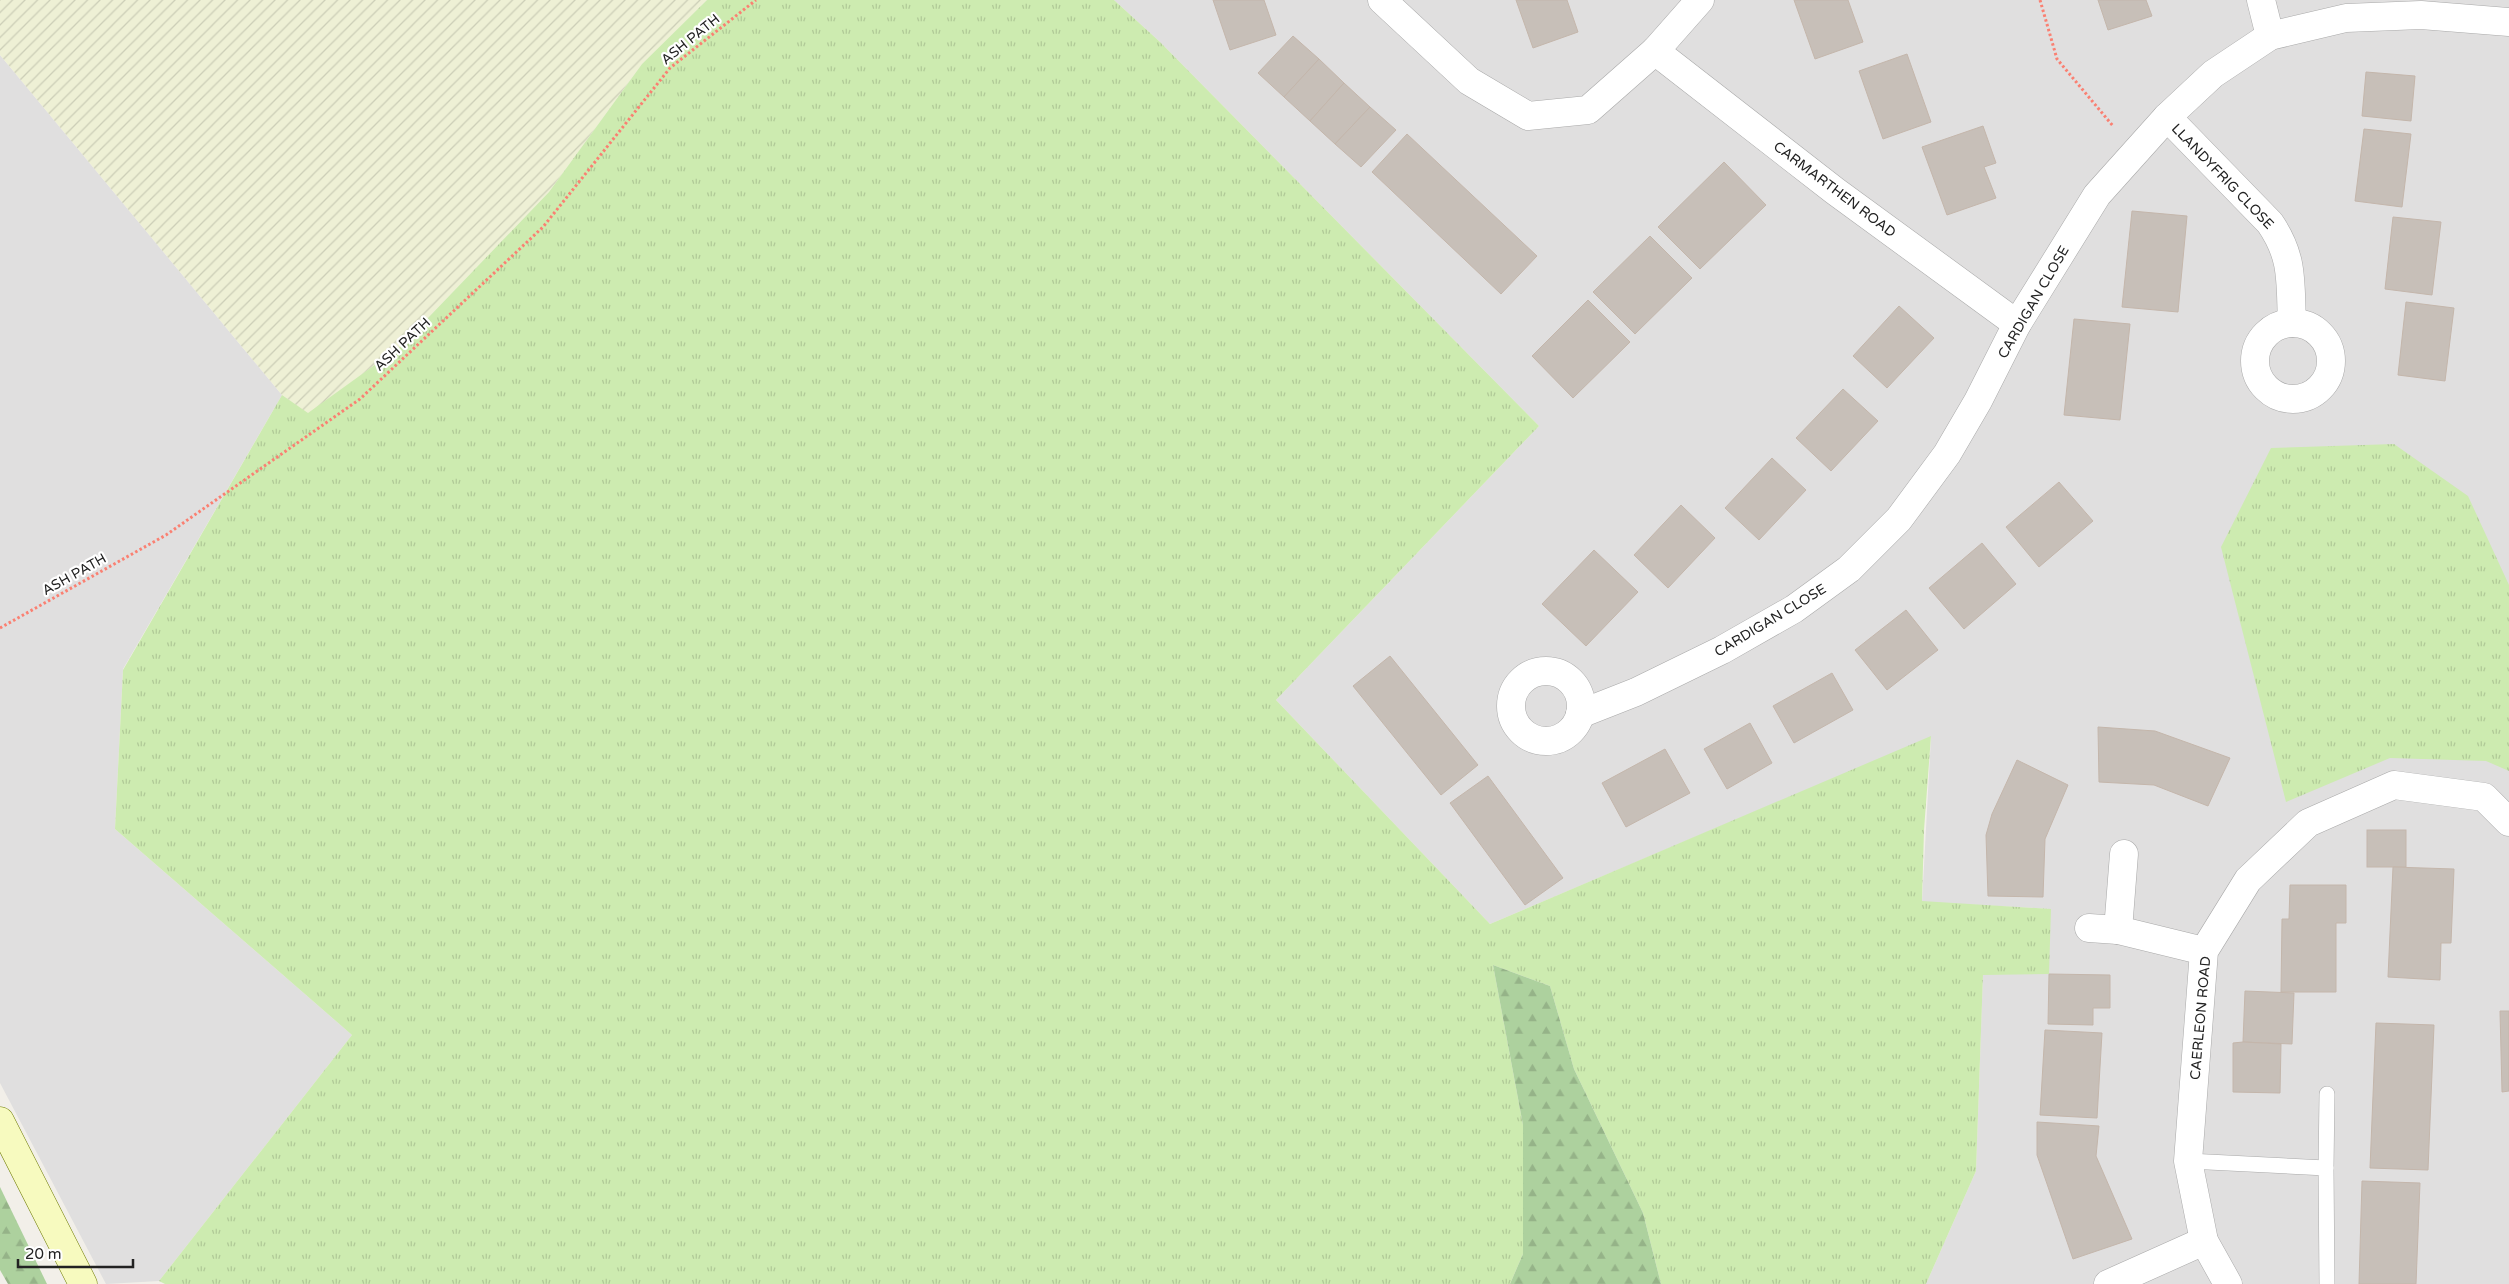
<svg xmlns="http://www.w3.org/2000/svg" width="2509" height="1284" viewBox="0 0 2509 1284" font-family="'Varela Round',sans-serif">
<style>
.residential{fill:#e0dfdf}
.farmland{fill:url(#farmland-furrows)}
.grass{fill:url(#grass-tufts)}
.forest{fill:url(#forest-firs)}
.building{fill:#c7bfb8;stroke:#c4b6ab}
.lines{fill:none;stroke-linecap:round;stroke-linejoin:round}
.lane-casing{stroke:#a9a9a9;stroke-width:16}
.street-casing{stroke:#a9a9a9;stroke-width:29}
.secondary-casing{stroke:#707d05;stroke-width:29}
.path{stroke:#fa8072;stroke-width:3;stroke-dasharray:2.5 2.5;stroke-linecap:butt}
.lane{stroke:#fff;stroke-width:15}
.street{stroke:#fff;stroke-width:28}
.secondary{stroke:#f7fabf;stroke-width:28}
.labels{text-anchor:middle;stroke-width:4.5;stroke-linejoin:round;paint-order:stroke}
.street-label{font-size:14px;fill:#222;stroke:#fff}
</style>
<defs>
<pattern id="farmland-furrows" width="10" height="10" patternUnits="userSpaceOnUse" patternTransform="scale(1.25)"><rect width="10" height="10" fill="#eef0d5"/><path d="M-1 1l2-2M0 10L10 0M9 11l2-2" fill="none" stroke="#ccceb7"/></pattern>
<pattern id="grass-tufts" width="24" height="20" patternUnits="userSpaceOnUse" patternTransform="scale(1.25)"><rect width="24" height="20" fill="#cdebb0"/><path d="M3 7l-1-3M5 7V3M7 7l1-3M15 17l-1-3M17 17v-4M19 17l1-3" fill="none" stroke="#b0c997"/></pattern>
<pattern id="forest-firs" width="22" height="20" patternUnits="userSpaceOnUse" patternTransform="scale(1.25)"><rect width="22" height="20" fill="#add19e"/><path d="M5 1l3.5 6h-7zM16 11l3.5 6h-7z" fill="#95b388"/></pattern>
</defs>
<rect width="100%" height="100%" fill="#f2efe9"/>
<g class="residential">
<polygon points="1114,0 2509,0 2509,1284 1926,1284 1976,1171 1983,974 2051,909 1922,902 1931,737 1490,924 1276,700 1539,426 1160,42"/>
<polygon points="0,55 282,395 123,669 115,829 352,1035 159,1281 106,1284 0,1083"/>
</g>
<polygon class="farmland" points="0,0 707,0 642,64 549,192 401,346 308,414 282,395 0,55"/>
<g class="grass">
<polygon points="707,0 1114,0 1160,42 1539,426 1276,700 1490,924 1931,736 1924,830 1922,901 2051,909 2049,974 1983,975 1976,1171 1926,1284 1661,1284 1643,1213 1574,1069 1550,986 1493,965 1523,1125 1523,1254 1510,1284 165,1284 159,1281 352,1035 115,829 123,670 282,395 308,413 401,346 549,192 642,64"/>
<polygon points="2394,444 2468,496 2509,585 2509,771 2486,761 2390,758 2286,802 2221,547 2271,448"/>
</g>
<g class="forest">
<polygon points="1493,965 1550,986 1574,1069 1643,1213 1661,1284 1510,1284 1523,1254 1523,1125"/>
<polygon points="0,1187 47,1284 8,1284 0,1270"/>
</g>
<g class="building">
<polygon points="1213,0 1264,0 1276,35 1230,50"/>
<polygon points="1516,0 1567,0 1578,32 1533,48"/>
<polygon points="1794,0 1848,0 1863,42 1815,59"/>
<polygon points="2098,0 2146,0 2152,16 2108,30"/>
<polygon points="1293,36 1319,59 1284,97 1258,73"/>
<polygon points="1907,54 1931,122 1883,139 1859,71"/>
<polygon points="1319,59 1344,83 1310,121 1284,97"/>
<polygon points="2366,72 2415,76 2411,121 2362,116"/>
<polygon points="1344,83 1370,107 1335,144 1310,121"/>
<polygon points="1370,107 1396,130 1361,167 1335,144"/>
<polygon points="1983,126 1996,163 1984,167 1996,198 1947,215 1922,147"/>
<polygon points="2364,129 2411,134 2402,207 2355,201"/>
<polygon points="1407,134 1537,256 1501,294 1372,172"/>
<polygon points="1724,162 1766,205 1700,269 1658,227"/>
<polygon points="2132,211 2187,216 2178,312 2122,307"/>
<polygon points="2393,217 2441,222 2432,295 2385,289"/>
<polygon points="1650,236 1692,278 1635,334 1593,292"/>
<polygon points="1588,300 1630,342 1573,398 1532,356"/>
<polygon points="2406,302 2454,308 2445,381 2398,375"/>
<polygon points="1899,306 1934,338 1887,388 1853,356"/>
<polygon points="2074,319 2130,324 2120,420 2064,415"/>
<polygon points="1843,389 1878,421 1831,471 1796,438"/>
<polygon points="1772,458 1806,490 1759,540 1725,508"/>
<polygon points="2059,482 2093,521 2039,567 2006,527"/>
<polygon points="1681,505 1715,538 1668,588 1634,555"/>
<polygon points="1982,543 2016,584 1964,629 1929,588"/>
<polygon points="1594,550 1638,592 1586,646 1542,604"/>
<polygon points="1906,610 1938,650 1887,690 1855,650"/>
<polygon points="1390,656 1478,765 1441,795 1353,686"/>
<polygon points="1832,673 1853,710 1794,743 1773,706"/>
<polygon points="1750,723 1772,763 1727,789 1704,749"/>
<polygon points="2098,727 2155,731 2230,758 2208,806 2154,785 2099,782"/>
<polygon points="1665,749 1690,793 1626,827 1602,783"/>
<polygon points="2017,760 2068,785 2045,839 2043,897 1988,896 1986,835 1992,814"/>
<polygon points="1488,776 1563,878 1525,905 1450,803"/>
<rect x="2367" y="830" width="39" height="37"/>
<polygon points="2393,867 2454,869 2451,943 2441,943 2440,980 2388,977"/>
<polygon points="2290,885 2346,885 2346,923 2336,923 2336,992 2281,992 2282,919 2289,919"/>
<polygon points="2049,974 2110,975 2110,1008 2093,1008 2093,1025 2048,1024"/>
<polygon points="2245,991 2294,993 2292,1044 2243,1042"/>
<polygon points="2500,1011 2509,1011 2509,1091 2502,1092"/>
<polygon points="2376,1023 2434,1025 2428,1170 2370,1168"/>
<polygon points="2045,1030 2102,1033 2097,1118 2040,1115"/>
<polygon points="2243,1042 2281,1044 2280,1093 2233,1092 2233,1043"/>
<polygon points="2037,1122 2099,1126 2096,1156 2132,1239 2073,1259 2037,1155"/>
<polygon points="2362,1181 2420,1183 2416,1284 2359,1284"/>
</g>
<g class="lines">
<defs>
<g id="lane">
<polyline points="2188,1161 2326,1168 2327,1284"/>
<polyline points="2326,1168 2327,1094"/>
</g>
<g id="street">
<polyline points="1382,0 1469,81 1528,116 1588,110 1655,51 1700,0"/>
<polyline points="2261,0 2270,36"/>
<polyline points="1655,51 1835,191 2017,324"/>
<path d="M2167 117 2270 223C2294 258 2290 282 2292 323"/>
<circle cx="2293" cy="361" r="38"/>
<circle cx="1546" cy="706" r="35"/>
<polyline points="1580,714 1636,692 1722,650 1794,609 1849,569 1899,519 1947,454 1978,401 2017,324 2097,195 2167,117 2213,74 2270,36 2346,18 2421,15 2509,22"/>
<polyline points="2089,928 2118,930 2204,951"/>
<polyline points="2118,930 2124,854"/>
<polyline points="2108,1284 2204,1241"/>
<polyline points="2228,1284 2204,1241 2188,1161 2204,951 2248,880 2308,823 2394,785 2484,797 2509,822"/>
</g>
<polyline id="secondary" points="0,1121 83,1284"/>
</defs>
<use href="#lane" class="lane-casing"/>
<use href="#street" class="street-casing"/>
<use href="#secondary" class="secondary-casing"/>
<g class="path">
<polyline points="2040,0 2057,59 2113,126"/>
<polyline points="0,628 166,535 360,399 543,227 670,68 756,0"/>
</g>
<use href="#lane" class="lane"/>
<use href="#street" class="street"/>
<use href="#secondary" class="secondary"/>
</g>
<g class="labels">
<g class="street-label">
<text transform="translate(690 39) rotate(-39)" y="5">ASH PATH</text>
<text transform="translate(2223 176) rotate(46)" y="5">LLANDYFRIG CLOSE</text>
<text transform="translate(1835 189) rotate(37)" y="5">CARMARTHEN ROAD</text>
<text transform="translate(2033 302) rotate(-60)" y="5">CARDIGAN CLOSE</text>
<text transform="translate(402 344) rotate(-43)" y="5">ASH PATH</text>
<text transform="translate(74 574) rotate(-29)" y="5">ASH PATH</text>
<text transform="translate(1770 620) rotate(-31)" y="5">CARDIGAN CLOSE</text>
<text transform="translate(2200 1018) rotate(-85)" y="5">CAERLEON ROAD</text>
</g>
</g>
<path d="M18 1259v8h115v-8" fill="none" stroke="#222222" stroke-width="2.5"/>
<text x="25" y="1259" font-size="15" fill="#222222" stroke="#ffffff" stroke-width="4" paint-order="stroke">20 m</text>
</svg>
